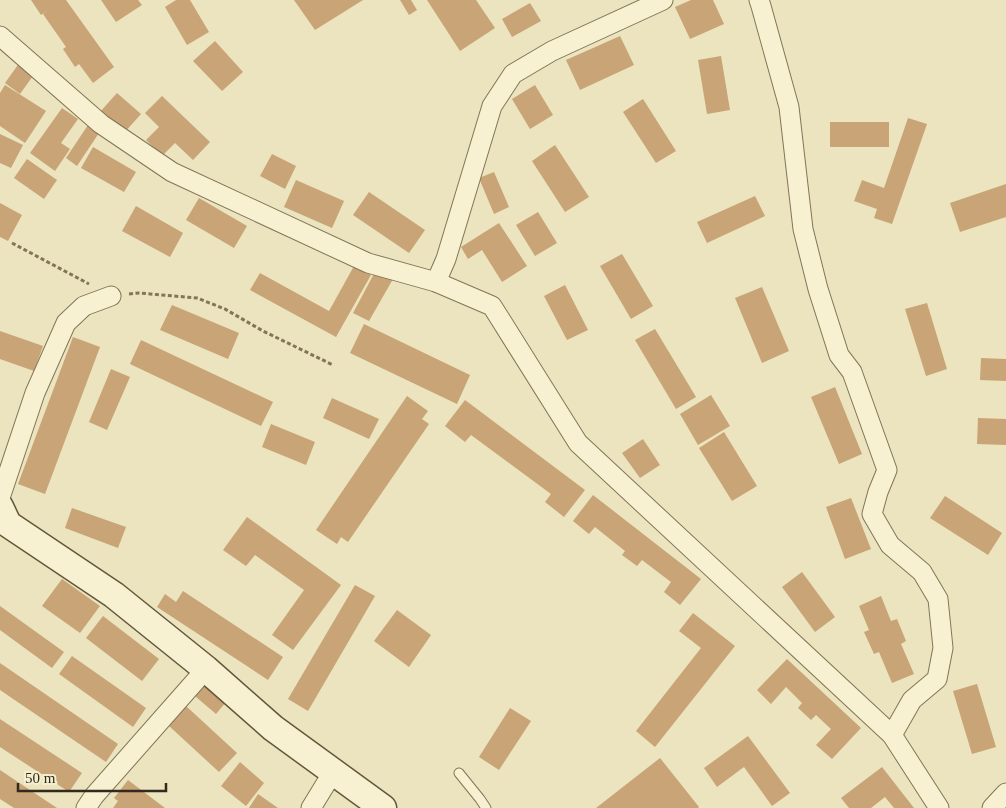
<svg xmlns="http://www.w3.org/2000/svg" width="1006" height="808" viewBox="0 0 1006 808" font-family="Georgia,serif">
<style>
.building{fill:#c8a476}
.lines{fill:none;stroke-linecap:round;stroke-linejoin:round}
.lane-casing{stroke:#827558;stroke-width:11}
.street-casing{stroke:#827558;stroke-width:21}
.secondary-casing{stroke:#64563b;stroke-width:29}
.path{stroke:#827558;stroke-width:3;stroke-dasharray:4 2.5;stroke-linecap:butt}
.lane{stroke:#f7f1d1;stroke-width:9}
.street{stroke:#f7f1d1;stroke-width:19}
.secondary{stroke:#f7f1d1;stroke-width:26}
</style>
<rect width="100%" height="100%" fill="#ebe4be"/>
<g class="building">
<polygon points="31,0 66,0 114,67 93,83 79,64 75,67 63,49 66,47 43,14 48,10 41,15"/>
<polygon points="101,0 138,0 142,5 116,22"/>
<polygon points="176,0 190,0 209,32 187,45 165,7"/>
<polygon points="294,0 363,0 315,30"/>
<polygon points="400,0 411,0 417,10 409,15"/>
<polygon points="427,0 476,0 495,28 460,51"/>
<polygon points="691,0 713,0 724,24 690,39 675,7"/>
<polygon points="530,3 541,21 512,37 502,19"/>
<polygon points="620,36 634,65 580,90 566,60"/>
<polygon points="215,41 243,72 222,91 193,61"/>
<polygon points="721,56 730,110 707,114 698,60"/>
<polygon points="20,62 35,73 20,94 5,83"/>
<polygon points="5,85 46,111 25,143 0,126 0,93"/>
<polygon points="535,85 553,115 530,129 512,99"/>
<polygon points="117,93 141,114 124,133 100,112"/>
<polygon points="162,96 210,142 193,160 175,143 162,156 146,140 159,127 145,113"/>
<polygon points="643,99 676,151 656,163 623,112"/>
<polygon points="62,108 78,119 61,143 70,149 55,171 30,153"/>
<polygon points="908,118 927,124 892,224 874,218 877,209 854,201 862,180 884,188"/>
<polygon points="90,122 101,130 77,166 66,158"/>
<rect x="830" y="122" width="59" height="25"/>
<polygon points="0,134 23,145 11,168 0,163"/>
<polygon points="555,145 589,197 565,212 532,161"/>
<polygon points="93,147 136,172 124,192 81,168"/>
<polygon points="272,154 296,166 285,189 260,176"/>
<polygon points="27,159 57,180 44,199 14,178"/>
<polygon points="494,172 509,207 494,214 479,178"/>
<polygon points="296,180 344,201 332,228 284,207"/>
<polygon points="1006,184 1006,217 960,232 950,203"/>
<polygon points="369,192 425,230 409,253 353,215"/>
<polygon points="755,196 765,216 707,243 697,222"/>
<polygon points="199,198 247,226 234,248 186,220"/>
<polygon points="0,203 22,215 8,241 0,237"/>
<polygon points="136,206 183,233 170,257 122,231"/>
<polygon points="538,212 557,243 535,256 516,225"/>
<polygon points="499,223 527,266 502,282 482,250 468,259 461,247"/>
<polygon points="622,254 653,306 631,319 600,266"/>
<polygon points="354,266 371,275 336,337 250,290 260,273 329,311"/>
<polygon points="376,270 393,279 369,321 353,313"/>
<polygon points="565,285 588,330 567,340 544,296"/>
<polygon points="762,287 789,351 762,363 735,298"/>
<polygon points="927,303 947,369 926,376 905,309"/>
<polygon points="172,305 239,333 228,359 160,330"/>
<polygon points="364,324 470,375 457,404 350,353"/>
<polygon points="655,329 696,397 676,409 635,340"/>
<polygon points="0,331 43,346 34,371 0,359"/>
<polygon points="73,337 100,347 45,494 18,484"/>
<polygon points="141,340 273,402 261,426 130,364"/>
<polygon points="981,358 1006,359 1006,381 980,380"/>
<polygon points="111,369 130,377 107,430 89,422"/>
<polygon points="835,387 862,454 839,464 811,397"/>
<polygon points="711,395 730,426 698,445 680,414"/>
<polygon points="407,396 428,411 422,419 429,424 348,542 341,537 337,544 316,530"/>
<polygon points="332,398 379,419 369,439 323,418"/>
<polygon points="465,400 585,490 564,517 545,502 551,494 471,435 465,442 445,426"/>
<polygon points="978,418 1006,419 1006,445 977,444"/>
<polygon points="271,424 315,442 306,465 262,447"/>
<polygon points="724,432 757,486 732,501 699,448"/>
<polygon points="643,439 660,465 640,478 622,453"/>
<polygon points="593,495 701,579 680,605 664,592 671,582 642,560 637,566 622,555 625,551 595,527 589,534 573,521"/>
<polygon points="945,496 1002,533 988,555 930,518"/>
<polygon points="851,498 871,549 845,559 826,507"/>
<polygon points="72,508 126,527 118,548 65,528"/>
<polygon points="247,517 341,585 293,650 272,635 304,590 255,555 246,566 223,550"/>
<polygon points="802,572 835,617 815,632 782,587"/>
<polygon points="62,579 100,606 80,633 42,606"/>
<polygon points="355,585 375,596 308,711 288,699"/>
<polygon points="183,591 283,657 268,680 157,607 165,594 176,602"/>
<polygon points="881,596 891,621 897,619 906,641 901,644 914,674 892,683 879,652 874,654 864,632 869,630 859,606"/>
<polygon points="0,606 64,652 52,668 0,630"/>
<polygon points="397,610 431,635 409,667 374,641"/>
<polygon points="693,613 735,646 655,747 636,731 701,648 679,631"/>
<polygon points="103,616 159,659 142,681 86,638"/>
<polygon points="72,656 146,708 133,727 59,674"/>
<polygon points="787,659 861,728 832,759 816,745 831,729 816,715 811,720 798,708 802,703 786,687 771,704 757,690"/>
<polygon points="0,663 118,744 106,762 0,690"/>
<polygon points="205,684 226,702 216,714 195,696"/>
<polygon points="977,684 996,747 972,754 953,691"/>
<polygon points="186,706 237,753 219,772 168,725"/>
<polygon points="510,708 531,721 499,770 479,757"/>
<polygon points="0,719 82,773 69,792 0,747"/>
<polygon points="748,736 790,793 772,806 744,767 717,787 704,768"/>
<polygon points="660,758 699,807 698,808 596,808"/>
<polygon points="240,762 264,783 246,806 221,786"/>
<polygon points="882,767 914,808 894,808 885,797 871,808 849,808 841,798"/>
<polygon points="0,770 57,808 14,808 0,799"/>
<polygon points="128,780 165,808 113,808 118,801 114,798"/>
<polygon points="258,794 278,808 249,808"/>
</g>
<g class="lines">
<defs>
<polyline id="lane" points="459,773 480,799 486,808"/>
<g id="street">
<polyline points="759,0 761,6 789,107 803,229 818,289 839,355 852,372 887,470 878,492 872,514 890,545 922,572 938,599 943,648 937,679 912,700 892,735"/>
<polyline points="0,36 101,124 172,172 368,263 436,282 492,306 578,443 892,735 939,808"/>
<polyline points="436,282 446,259 492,106 513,74 552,51 663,0"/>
<polyline points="0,498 35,393 66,323 84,306 111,296"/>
<polyline points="86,808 94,796 206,669"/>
<polyline points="311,808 333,772"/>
<polyline points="992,808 1006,793"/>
</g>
<polyline id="secondary" points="0,507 8,524 114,595 206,669 273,728 383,808"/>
</defs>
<use href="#lane" class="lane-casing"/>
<use href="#street" class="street-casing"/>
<use href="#secondary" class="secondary-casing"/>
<g class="path">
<polyline points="12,243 89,284"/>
<polyline points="129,294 139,293 197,298 225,309 263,331 333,365"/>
</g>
<use href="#lane" class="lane"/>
<use href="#street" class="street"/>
<use href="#secondary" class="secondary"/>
</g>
<path d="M18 783v8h148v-8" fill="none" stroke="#322a1c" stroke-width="2.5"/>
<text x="25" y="783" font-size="15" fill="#322a1c" stroke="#f3eecd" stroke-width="4" paint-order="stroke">50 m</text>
</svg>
